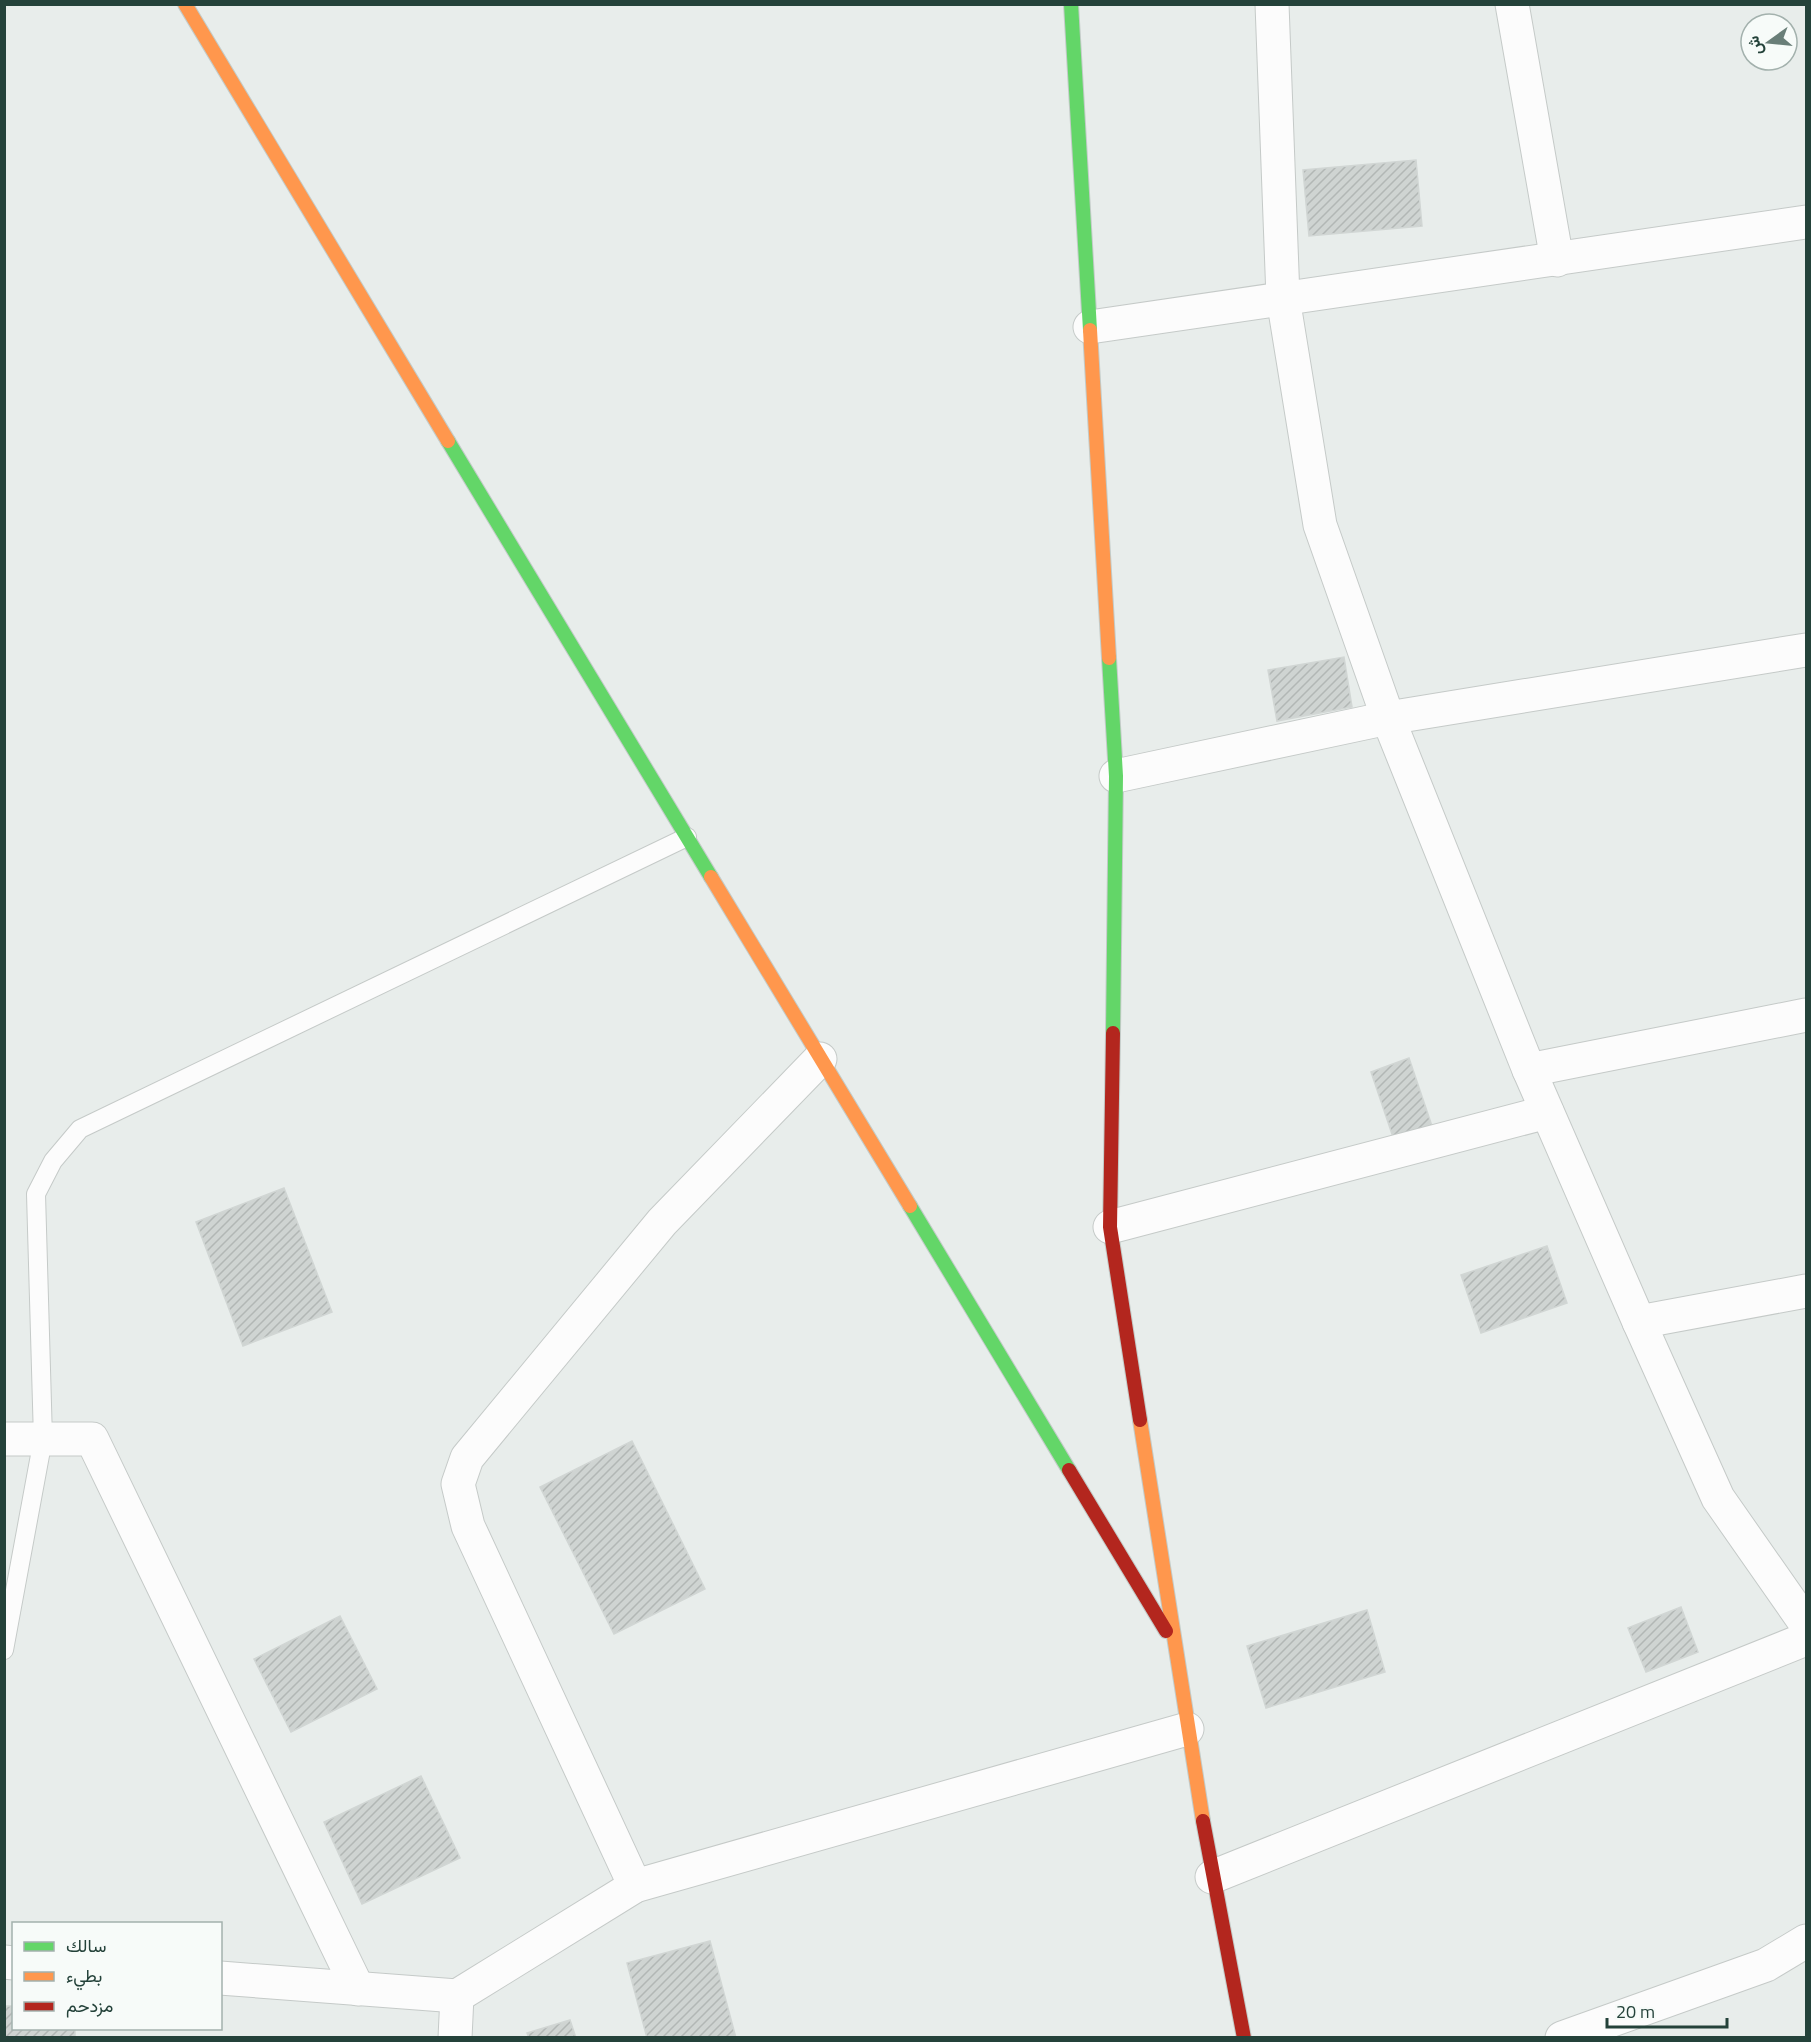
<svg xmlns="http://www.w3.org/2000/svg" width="1811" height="2042" viewBox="0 0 1811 2042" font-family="'Titillium Web',Vazirmatn,sans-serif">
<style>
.building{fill:url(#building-hatch);stroke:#d1d6d4;stroke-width:1.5}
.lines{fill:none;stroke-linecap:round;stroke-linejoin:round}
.lane-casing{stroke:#c5cac8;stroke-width:20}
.street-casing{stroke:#c5cac8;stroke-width:35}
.fast-casing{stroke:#c3cbc8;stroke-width:16}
.slow-casing{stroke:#c3cbc8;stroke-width:16}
.jam-casing{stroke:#c3cbc8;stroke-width:16}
.lane{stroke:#fcfcfc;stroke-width:18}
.street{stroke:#fcfcfc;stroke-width:33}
.fast{stroke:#63d668;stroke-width:14}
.slow{stroke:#ff974d;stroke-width:14}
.jam{stroke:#b3261e;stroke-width:14}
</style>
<defs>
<pattern id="building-hatch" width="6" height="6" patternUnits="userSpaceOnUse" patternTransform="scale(1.5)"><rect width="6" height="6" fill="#cfd4d2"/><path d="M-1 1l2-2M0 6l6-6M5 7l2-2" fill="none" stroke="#b2b7b5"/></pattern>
</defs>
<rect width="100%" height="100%" fill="#e8edeb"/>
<g class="building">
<polygon points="1416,160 1422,226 1309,236 1303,170"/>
<polygon points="1344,657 1352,707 1277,721 1268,670"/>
<polygon points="1409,1058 1432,1126 1394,1140 1371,1072"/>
<polygon points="284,1188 332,1312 243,1346 196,1222"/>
<polygon points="1547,1246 1567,1303 1481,1333 1461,1275"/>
<polygon points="632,1441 705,1589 614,1634 540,1487"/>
<polygon points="1681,1607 1698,1652 1646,1672 1628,1628"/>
<polygon points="1367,1610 1385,1672 1266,1708 1247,1646"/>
<polygon points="340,1616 377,1689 291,1732 254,1659"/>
<polygon points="421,1776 460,1858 362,1904 324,1822"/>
<polygon points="710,1941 736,2038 647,2038 627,1963"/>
<polygon points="4,2006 14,2006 14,2028 75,2028 75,2038 4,2038"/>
<polygon points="570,2020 576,2038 529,2038 527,2033"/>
</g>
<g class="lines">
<defs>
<polyline id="lane" points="4,1650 43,1439 36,1194 53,1161 80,1129 687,837"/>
<g id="street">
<polyline points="1272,4 1283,298 1320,525 1388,718 1529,1070 1639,1322 1718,1498 1806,1624"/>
<polyline points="1512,4 1557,260"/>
<polyline points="1090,327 1806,222"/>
<polyline points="1116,776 1388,718 1806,650"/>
<polyline points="1529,1070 1806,1015"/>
<polyline points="1110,1227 1547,1112"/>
<polyline points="1639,1322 1806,1291"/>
<polyline points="4,1439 92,1439 358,1989"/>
<polyline points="1212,1877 1806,1639"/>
<polyline points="635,1886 468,1526 458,1484 467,1458 662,1222 820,1059"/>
<polyline points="4,1962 14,1963"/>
<polyline points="220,1978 457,1996 635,1886 1187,1729"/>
<polyline points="455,2038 457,1996"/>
<polyline points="1562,2038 1766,1965 1806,1941"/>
</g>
<g id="fast">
<polyline points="1071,4 1090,330"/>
<polyline points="448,441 711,877"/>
<polyline points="1109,658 1116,776 1113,1033"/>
<polyline points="910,1206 1069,1470"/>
</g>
<g id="slow">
<polyline points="185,4 448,441"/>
<polyline points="1090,330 1109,658"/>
<polyline points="711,877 910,1206"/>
<polyline points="1140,1420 1203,1821"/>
</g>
<g id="jam">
<polyline points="1113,1033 1110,1227 1140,1420"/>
<polyline points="1069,1470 1166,1631"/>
<polyline points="1203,1821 1244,2038"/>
</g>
</defs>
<use href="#lane" class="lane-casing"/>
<use href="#street" class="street-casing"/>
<use href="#fast" class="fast-casing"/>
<use href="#slow" class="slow-casing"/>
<use href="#jam" class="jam-casing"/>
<use href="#lane" class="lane"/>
<use href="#street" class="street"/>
<use href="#fast" class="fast"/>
<use href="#slow" class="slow"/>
<use href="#jam" class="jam"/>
</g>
<rect width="1811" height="2042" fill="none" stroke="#24423a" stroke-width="12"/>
<rect x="12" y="1922" width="210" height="108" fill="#f7fbf9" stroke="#a3b1ad" stroke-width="1.5"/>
<rect x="24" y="1942" width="30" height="9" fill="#63d668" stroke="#a3b1ad" stroke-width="1.5"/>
<text x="66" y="1952" font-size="18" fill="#24423a">سالك</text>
<rect x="24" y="1972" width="30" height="9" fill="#ff974d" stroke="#a3b1ad" stroke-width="1.5"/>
<text x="66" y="1982" font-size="18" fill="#24423a">بطيء</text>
<rect x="24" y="2002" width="30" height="9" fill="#b3261e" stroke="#a3b1ad" stroke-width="1.5"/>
<text x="66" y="2012" font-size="18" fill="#24423a">مزدحم</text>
<g transform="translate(1769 42) rotate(255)"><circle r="28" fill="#f7fbf9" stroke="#a3b1ad" stroke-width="1.5"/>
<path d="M0-4.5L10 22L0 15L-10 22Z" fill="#697e78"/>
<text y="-9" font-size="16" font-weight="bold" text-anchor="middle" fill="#24423a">ش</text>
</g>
<path d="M1607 2018v9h120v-9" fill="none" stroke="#24423a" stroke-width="3"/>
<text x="1616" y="2018" font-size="18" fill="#24423a" stroke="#f7fbf9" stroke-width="4.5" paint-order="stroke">20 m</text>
</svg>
